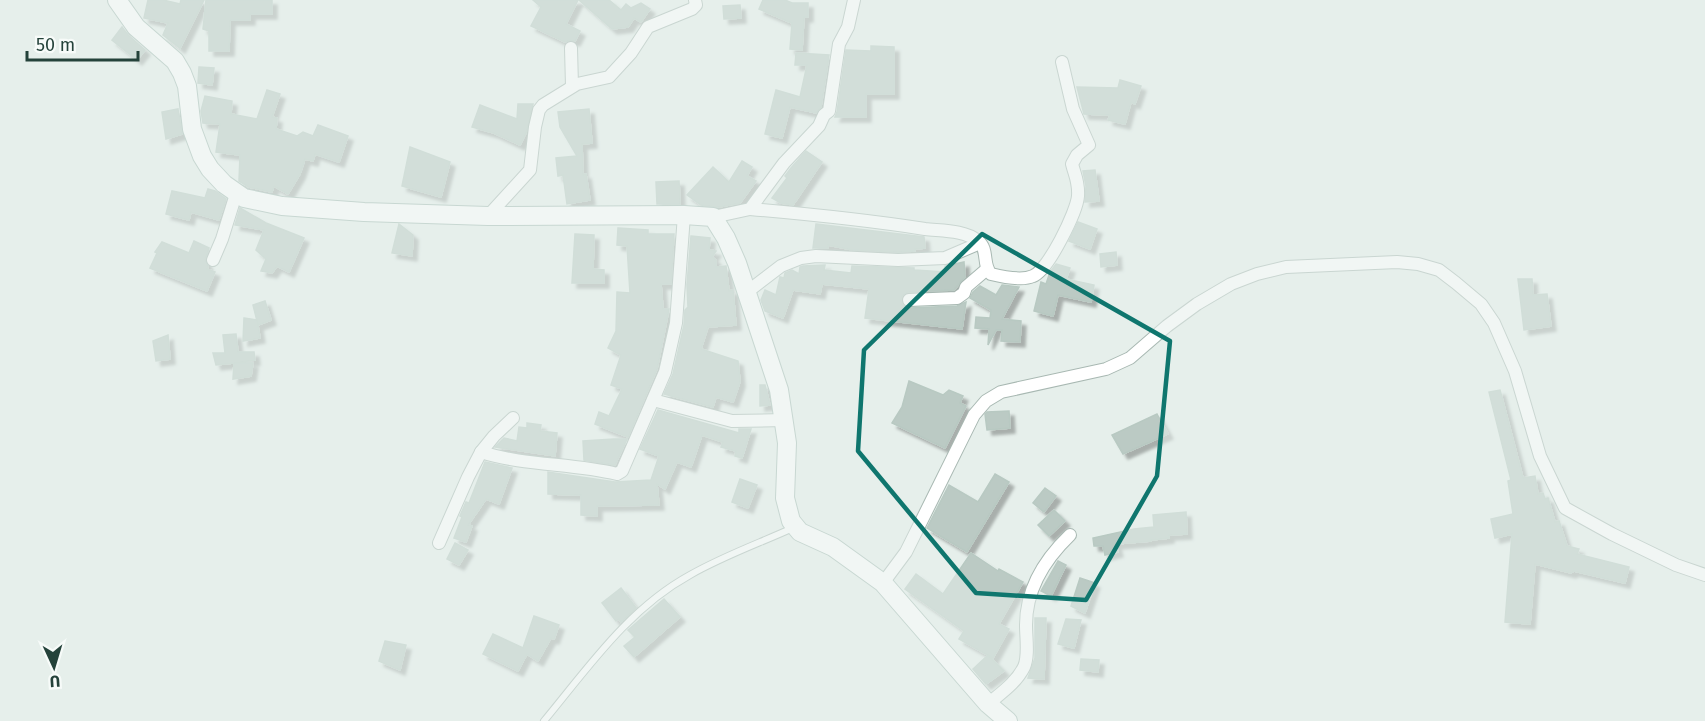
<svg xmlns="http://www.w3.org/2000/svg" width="1705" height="721" viewBox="0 0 1705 721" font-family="'Fira Sans',sans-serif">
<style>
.building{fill:#bbcac4;stroke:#b8c9c2;stroke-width:1.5;filter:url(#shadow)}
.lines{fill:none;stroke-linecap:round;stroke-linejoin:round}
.lane-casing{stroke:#a8b8b2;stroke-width:8}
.street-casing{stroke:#a8b8b2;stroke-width:14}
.secondary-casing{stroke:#a4bbb3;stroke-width:20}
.lane{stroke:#fff;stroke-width:6}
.street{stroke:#fff;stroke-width:12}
.secondary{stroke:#fff;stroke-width:18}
.marked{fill:none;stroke:#0f766e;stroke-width:4.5;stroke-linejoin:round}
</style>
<defs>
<filter id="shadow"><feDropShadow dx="5" dy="5" stdDeviation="1.5" flood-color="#0004"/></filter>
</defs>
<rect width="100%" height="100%" fill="#e6efeb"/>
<g class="building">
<polygon points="148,0 163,0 180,4 181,0 204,0 180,48 163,35 168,23 144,18"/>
<polygon points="206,0 272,0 272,14 250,14 250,20 230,20 229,51 209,51 209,31 203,29"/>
<polygon points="533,0 578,0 566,24 580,31 575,41 570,40 565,42 531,26 541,7"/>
<polygon points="579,0 609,0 621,10 626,4 631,8 641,3 650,9 641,22 634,18 628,27 612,29"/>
<polygon points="763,0 785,0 792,3 808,3 808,17 804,17 802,50 790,49 792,23 759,9"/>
<polygon points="740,5 741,18 724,19 723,6"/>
<polygon points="122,27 128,35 145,50 137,60 112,40"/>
<polygon points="871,46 894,47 894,94 866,94 866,117 835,117 837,112 846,50 871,51"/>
<polygon points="796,53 829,55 821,107 816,113 790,107 782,138 765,134 776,90 800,97 807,65 795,65"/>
<polygon points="199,67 214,68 212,85 198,83"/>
<polygon points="1120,80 1141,86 1135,104 1131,102 1125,124 1108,120 1110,115 1084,114 1077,87 1118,88"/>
<polygon points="267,90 280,94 272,117 277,118 276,129 297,136 303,132 313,136 318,125 348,136 339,162 315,154 313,161 305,159 300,174 288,194 274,186 272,192 249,187 239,181 240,155 216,152 220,124 203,123 201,111 205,96 232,101 231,114 257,119"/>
<polygon points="518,104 533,104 526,133 520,145 494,133 472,127 480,105 517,119"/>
<polygon points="178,109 182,134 166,139 162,112"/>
<polygon points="589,109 592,143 582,144 583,175 586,174 590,200 567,204 563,175 558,176 556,158 577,156 560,127 558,112"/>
<polygon points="410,147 450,162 441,197 402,186"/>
<polygon points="806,151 822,162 793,205 781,203 772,198 787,178 785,176 791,168"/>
<polygon points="742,161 752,167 747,176 756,181 740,203 719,207 701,205 687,195 713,167 729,182"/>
<polygon points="1095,170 1099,201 1085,202 1086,186 1083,171"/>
<polygon points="679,181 680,204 657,204 656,182"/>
<polygon points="208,189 215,191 226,199 219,220 191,212 189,220 166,214 172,191 205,198"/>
<polygon points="240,208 266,223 304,238 289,272 277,266 272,273 261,271 266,259 256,250 264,230 235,225"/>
<polygon points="1078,222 1097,229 1090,249 1069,241"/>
<polygon points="399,224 413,235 412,256 392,253"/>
<polygon points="816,224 924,237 925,248 915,249 915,251 898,252 853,250 828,245 828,248 813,248"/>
<polygon points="618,228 648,230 648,234 674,234 671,284 661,284 663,309 669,309 657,369 628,437 595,424 599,412 609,416 622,389 611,385 621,355 608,348 616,331 617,292 630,293 627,246 617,245"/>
<polygon points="575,234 594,235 593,269 604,270 604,283 572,283"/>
<polygon points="691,236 710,238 709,250 716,251 712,257 716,260 716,267 726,266 729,291 733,290 736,325 708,327 701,349 738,361 740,382 733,402 716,397 713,407 664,394 673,374 684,325 685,310 688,307 687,285"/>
<polygon points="194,241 209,248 205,260 208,266 207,269 215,272 207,291 150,268 157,253 155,252 162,242 189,253"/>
<polygon points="1116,252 1117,265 1101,267 1100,254"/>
<polygon points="964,262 965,277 954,290 908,292 902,296 901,300 902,305 909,308 957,306 966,302 962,329 865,318 869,289 822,284 820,294 793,290 783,318 765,311 761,300 765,290 776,295 780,277 784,278 785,273 792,270 799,274 800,267 803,266 825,265 824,270 851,273 852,266 914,268 914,270 946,272 945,266"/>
<polygon points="1056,264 1070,268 1066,279 1094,285 1091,302 1058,295 1053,316 1034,311 1041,282 1046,284 1050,272"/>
<polygon points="1518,279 1532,279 1533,295 1547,294 1551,326 1524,330"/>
<polygon points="1002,285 1019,287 1002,319 1021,321 1020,342 1001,341 1002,330 996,330 988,345 989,329 975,328 976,317 990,318 991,310 970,298 973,292 980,286 996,295"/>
<polygon points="265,301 271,320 258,325 253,305"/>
<polygon points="244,318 257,320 260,338 243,341"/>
<polygon points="236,334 238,352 254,352 255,360 234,363 253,363 251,376 233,379 234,363 216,365 213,353 225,353 223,335"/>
<polygon points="168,335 170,359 156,361 153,341"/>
<polygon points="909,381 943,395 949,390 963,396 960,403 966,406 945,448 892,423 902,407"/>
<polygon points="760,385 765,385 770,405 760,406"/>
<polygon points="1500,390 1523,478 1535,476 1538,494 1543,493 1545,499 1548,498 1555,522 1559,521 1567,546 1579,549 1577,554 1629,567 1625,583 1574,571 1571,573 1535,564 1530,624 1505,622 1512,534 1495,538 1491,519 1513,514 1508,481 1511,480 1489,392"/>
<polygon points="658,410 739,433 739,429 751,429 742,458 735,456 736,451 721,447 723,442 702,435 691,467 677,462 665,489 657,484 659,505 597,506 597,516 581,515 581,495 548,494 548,472 615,482 651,480 659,456 640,449"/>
<polygon points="1009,411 1010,428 987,430 985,414 987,412"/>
<polygon points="1157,414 1168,434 1123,454 1112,435"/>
<polygon points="527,423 541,425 540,431 557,433 555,456 495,447 504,438 517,441 519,427 527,428"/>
<polygon points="614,439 627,439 615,465 584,460 583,441"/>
<polygon points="485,462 512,468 499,504 486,499 468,525 472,526 466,542 454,538 462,517 460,516 466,502 469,503"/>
<polygon points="995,474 1009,482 967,552 927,528 949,485 978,502"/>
<polygon points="740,479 757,485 748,508 732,502"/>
<polygon points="1045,488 1056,496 1044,512 1033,503"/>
<polygon points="1054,510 1065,521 1049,536 1038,525"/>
<polygon points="1186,512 1187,534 1169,535 1169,538 1151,540 1151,541 1116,544 1118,552 1105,555 1103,546 1094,546 1093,538 1134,529 1154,527 1153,515"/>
<polygon points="455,543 468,550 459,565 447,559"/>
<polygon points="971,553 998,571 999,569 1023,582 999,624 1009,629 993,658 959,639 964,631 905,589 916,574 943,594"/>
<polygon points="1058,561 1066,565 1051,596 1041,591"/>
<polygon points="1080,578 1095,583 1085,613 1071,606"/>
<polygon points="621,588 636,608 621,622 619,619 616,621 602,603"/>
<polygon points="664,599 680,617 634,657 624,646 635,637 628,630"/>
<polygon points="534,616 559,625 554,639 551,638 538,661 527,654 518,671 483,654 493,634 523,648"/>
<polygon points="1035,618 1046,618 1044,679 1028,678 1035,658"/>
<polygon points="1066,619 1081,620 1074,648 1058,644"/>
<polygon points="385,641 406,645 400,670 379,661"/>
<polygon points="988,655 1004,671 986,684 973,669"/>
<polygon points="1081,659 1099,660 1098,672 1080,670"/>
</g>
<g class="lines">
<defs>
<path id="lane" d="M544 721C588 668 628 609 690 575 723 556 760 543 795 527"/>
<g id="street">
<polyline points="571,48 572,86"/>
<path d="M750 209C808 214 867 220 925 229 942 231 964 230 978 241 989 249 982 265 991 274 1003 277 1022 281 1033 276 1048 271 1077 211 1078 196 1079 182 1075 176 1072 164L1077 155 1089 145 1073 109 1062 62"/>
<polyline points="488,216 530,170 535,127 539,110 543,105 577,84 609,77 631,53 648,27 692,9 696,5 695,0"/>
<polyline points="713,217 750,209 784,163 819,126 824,115 829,111 839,44 848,27 854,0"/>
<polyline points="213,260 222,239 236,194"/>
<polyline points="747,292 781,266 801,258 816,256 898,260 945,258 980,243"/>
<polyline points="909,300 957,298 964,293 966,287 987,269"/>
<polyline points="653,400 732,421 785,420"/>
<path d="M513 418 494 436 481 452C525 466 572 463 617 474L622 471 665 372 676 323 684 215"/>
<polyline points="439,543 468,477 481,452"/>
<polyline points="883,583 906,552 974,415 986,401 1001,392 1106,369 1130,358 1167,326 1197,304 1231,284 1257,274 1286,267 1397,262 1418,264 1439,270 1456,283 1481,304 1494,323 1515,371 1540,456 1565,508 1612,534 1676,565 1705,575"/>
<path d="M988 704C1001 693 1016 683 1024 667 1029 656 1026 638 1026 625 1026 589 1045 559 1070 535"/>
</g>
<polyline id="secondary" points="117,0 136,27 175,61 182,73 187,86 192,129 202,156 210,169 224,184 244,198 282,206 364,212 488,216 684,215 713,217 726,238 737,263 779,390 787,443 785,498 791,521 800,532 833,547 883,583 988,704 1008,721"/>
</defs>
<use href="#lane" class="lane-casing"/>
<use href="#street" class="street-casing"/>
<use href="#secondary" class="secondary-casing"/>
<use href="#lane" class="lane"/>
<use href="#street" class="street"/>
<use href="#secondary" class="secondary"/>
</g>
<path d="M0 0H1705V721H0ZM982 234 1170 341 1157 476 1086 600 976 593 858 451 864 350Z" fill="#e6efeb" fill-opacity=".55" fill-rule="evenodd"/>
<path class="marked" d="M982 234 1170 341 1157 476 1086 600 976 593 858 451 864 350Z"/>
<g transform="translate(54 667) rotate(176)" stroke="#f7fbf9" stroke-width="4.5" paint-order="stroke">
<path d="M0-4.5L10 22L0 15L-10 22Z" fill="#24423a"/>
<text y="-9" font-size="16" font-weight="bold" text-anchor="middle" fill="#24423a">U</text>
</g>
<path d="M27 51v9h111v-9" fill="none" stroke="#24423a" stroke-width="3"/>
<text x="36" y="51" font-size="18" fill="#24423a" stroke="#f7fbf9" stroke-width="4.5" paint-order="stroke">50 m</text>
</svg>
